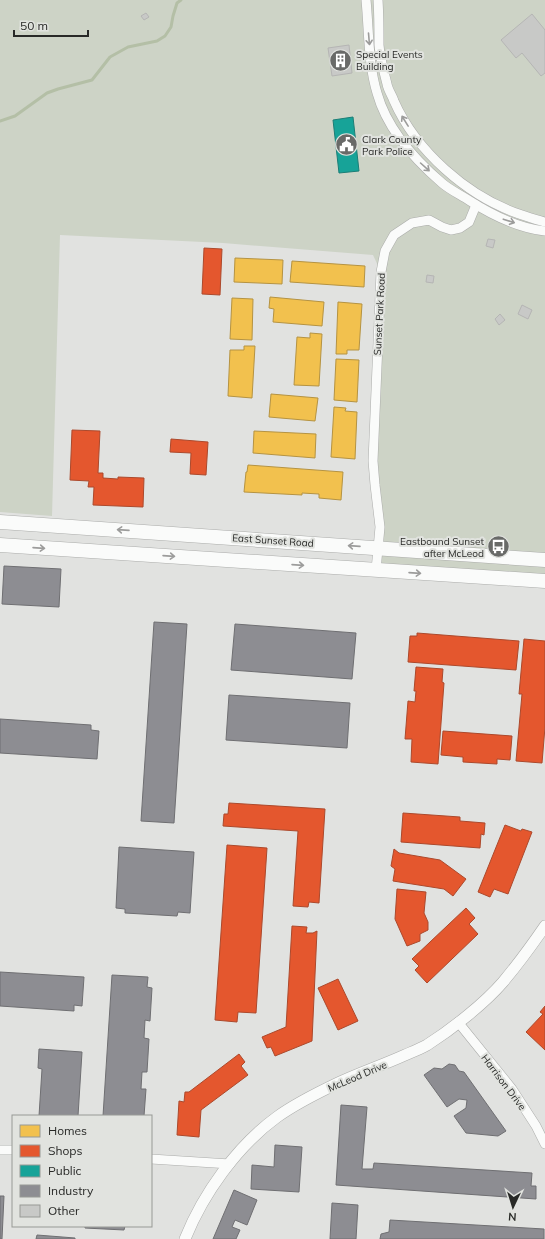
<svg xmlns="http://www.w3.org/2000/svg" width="545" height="1239" viewBox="0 0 545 1239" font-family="Mulish,sans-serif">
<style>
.green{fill:#cdd3c6}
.homes{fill:#f2c14e;stroke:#b59342}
.shops{fill:#e4572e;stroke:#ac492c}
.public{fill:#17a398;stroke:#1c7e76}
.industry{fill:#8d8d92;stroke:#6f6f72}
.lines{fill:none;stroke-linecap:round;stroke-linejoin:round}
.stream{stroke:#b4bfa6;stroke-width:3}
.building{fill:#c8c9c7;stroke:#b5b5b4}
.minor-casing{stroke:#abacaa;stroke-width:10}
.tertiary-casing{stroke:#abacaa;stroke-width:12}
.primary-casing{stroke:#abacaa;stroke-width:15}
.minor{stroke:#fafbfa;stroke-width:9}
.tertiary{stroke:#fafbfa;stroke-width:11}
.primary{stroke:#fafbfa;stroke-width:14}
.oneway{stroke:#9c9c9b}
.labels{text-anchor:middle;stroke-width:4;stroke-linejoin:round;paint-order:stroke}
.poi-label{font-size:10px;fill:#282927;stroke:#e1e3df;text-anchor:start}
.street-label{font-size:10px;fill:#282927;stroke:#e1e3df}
</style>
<rect width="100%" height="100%" fill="#e1e2e0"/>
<polygon class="green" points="0,0 545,0 545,581 376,570 382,526 375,485 381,272 373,255 223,243 60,235 52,516 0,512"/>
<g class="homes">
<polygon points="235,258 283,260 282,284 234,282"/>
<polygon points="292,261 365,266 364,287 290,282"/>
<polygon points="270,297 324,302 322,326 273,322 274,309 269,308"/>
<polygon points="232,298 253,299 252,340 230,339"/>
<polygon points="338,302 362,304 359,350 347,350 347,354 336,354"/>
<polygon points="310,333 322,334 319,386 294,385 297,337 310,338"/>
<polygon points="244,346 255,346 252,398 228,396 230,350 244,350"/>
<polygon points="336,359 359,360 357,402 334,400"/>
<polygon points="271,394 318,398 315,421 269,417"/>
<polygon points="334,407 346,408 345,411 357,412 355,459 331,457"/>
<polygon points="254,431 316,434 315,458 253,453"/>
<polygon points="248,465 343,472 341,500 319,498 319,494 302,493 302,495 244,492 246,472 247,472"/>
</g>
<g class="shops">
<polygon points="204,248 222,249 220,295 202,294"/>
<polygon points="72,430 100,431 98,473 103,473 103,478 118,479 118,477 144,478 143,507 93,505 94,487 88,487 89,481 70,480"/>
<polygon points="171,439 208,442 206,475 190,474 191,453 170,452"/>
<polygon points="417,633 519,641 516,670 408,662 410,636 417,636"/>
<polygon points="524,639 545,641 545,727 542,763 516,761 522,694 519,694"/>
<polygon points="416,667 443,669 442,682 444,683 438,764 411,762 412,739 405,739 408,701 415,702 416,691 414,691"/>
<polygon points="443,731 512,736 510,760 497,759 497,764 463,762 463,757 441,755"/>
<polygon points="229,803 325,809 319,903 309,902 308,907 293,906 298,831 223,826 224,814 228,814"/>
<polygon points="403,813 460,817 460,821 485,823 484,835 481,834 480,848 401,842"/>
<polygon points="505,825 521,831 522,829 532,832 508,894 494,889 490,897 478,892"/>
<polygon points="227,845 267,848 256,1013 238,1012 237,1022 215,1020"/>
<polygon points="394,849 399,853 440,860 466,879 453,896 444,889 393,881 395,869 391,866"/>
<polygon points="397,889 426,892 424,913 428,922 428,930 420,934 420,941 407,946 395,919"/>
<polygon points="466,908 475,918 469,924 478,934 427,983 415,970 419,966 412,959"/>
<polygon points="292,926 307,927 306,933 313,933 317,931 312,1041 275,1056 271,1047 267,1048 262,1037 286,1027"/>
<polygon points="338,979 358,1021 338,1030 318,988"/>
<polygon points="545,1006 545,1050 526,1032 543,1014 540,1012"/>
<polygon points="239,1054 245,1062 241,1066 248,1075 201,1110 199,1137 177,1135 179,1101 184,1102 185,1092 189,1092"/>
</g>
<polygon class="public" points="353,117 359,171 339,173 333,120"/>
<g class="industry">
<polygon points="4,566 61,569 59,607 2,604"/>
<polygon points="154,622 187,624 174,823 141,821"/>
<polygon points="235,624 356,633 352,679 231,670"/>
<polygon points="229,695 350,703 347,748 226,740"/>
<polygon points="0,719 91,725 91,730 99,731 97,759 0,753"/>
<polygon points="119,847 194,852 190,913 178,912 177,916 125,913 125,909 116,908"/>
<polygon points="0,972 84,977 82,1006 74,1005 74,1011 0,1006"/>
<polygon points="112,975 148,977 147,987 152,988 150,1021 145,1020 144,1038 149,1039 147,1072 142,1072 141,1089 146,1089 144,1116 103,1116"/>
<polygon points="39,1049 82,1052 78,1116 39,1116 42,1069 38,1068"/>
<polygon points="449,1064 455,1065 459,1071 464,1072 506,1131 498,1136 466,1133 454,1116 466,1108 467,1100 459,1099 447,1107 424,1075 434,1068 442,1069"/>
<polygon points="341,1105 367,1107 362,1169 373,1169 374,1163 532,1173 531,1186 536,1186 536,1199 336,1185"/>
<polygon points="275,1145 302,1147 299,1192 251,1189 252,1165 274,1167"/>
<polygon points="234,1190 257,1200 247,1225 235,1220 232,1227 240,1230 236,1239 213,1239"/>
<polygon points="0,1196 4,1196 2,1239 0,1239"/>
<polygon points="332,1203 358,1205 356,1239 330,1239"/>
<polygon points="390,1220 544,1229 544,1239 380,1239 381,1234 389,1232"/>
<polygon points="85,1226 125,1226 124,1230 85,1228"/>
<polygon points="37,1235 75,1238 75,1239 36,1239"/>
</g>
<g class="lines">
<polyline class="stream" points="0,121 15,116 47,93 58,89 92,80 110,57 128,47 157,41 165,36 171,27 173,16 177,3 181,0"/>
</g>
<g class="building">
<polygon points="146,13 149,17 144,20 141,16"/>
<polygon points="532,14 545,30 545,73 541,76 522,53 516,58 501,40"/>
<polygon points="349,45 352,73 332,76 328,48"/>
<polygon points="488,239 495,240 493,248 486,246"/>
<polygon points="427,275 434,276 433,283 426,282"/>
<polygon points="522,305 532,310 528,319 518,314"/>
<polygon points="500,314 505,320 499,325 495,319"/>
</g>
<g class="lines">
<defs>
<g id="minor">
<path d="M366 0C369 31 368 63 377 93 387 129 414 159 442 183 450 190 461 195 470 201 492 215 518 228 545 231"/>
<path d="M378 0C379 15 379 30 379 45 380 58 384 72 387 84 388 90 392 95 394 101 416 151 467 196 519 214 528 217 536 220 545 222"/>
<polyline points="376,570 380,527 375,485 373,461 381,272 385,251 394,235 412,223 429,220 442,227 451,230 460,228 469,222 476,205"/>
<polyline points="458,1022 512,1089 536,1126 545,1144"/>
<polyline points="0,1150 13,1150"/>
<polyline points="151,1159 230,1164"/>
</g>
<path id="tertiary" d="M185 1239C203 1194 237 1146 277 1117 295 1104 317 1093 338 1083 359 1073 383 1065 405 1055 412 1052 420 1049 427 1045 452 1029 484 1004 503 982 518 964 532 945 545 926"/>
<g id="primary">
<polyline points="0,522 545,560"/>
<polyline points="0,545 545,581"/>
</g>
</defs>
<use href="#minor" class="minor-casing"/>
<use href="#tertiary" class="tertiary-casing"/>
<use href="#primary" class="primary-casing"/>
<use href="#minor" class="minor"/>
<use href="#tertiary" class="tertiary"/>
<use href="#primary" class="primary"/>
</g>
<defs><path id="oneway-shaft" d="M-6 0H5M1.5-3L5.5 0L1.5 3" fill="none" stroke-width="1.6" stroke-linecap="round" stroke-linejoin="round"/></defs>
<g class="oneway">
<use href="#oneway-shaft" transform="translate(369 39) rotate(85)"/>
<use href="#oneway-shaft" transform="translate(405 121) rotate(-122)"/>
<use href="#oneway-shaft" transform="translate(425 167) rotate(42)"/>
<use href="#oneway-shaft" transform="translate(509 221) rotate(18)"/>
<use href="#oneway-shaft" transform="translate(123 530) rotate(-176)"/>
<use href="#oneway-shaft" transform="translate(354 546) rotate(-176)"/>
<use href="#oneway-shaft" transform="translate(39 548) rotate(4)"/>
<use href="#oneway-shaft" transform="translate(169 556) rotate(4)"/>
<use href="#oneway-shaft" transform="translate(298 565) rotate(4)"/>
<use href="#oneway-shaft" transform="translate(415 573) rotate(4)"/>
</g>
<defs>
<symbol id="building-disc" viewBox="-11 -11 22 22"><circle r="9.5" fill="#696a68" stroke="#e1e3df"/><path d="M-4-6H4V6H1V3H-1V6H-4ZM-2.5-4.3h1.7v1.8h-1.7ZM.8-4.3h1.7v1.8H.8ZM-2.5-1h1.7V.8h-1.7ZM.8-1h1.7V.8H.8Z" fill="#fff"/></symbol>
<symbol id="civic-disc" viewBox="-11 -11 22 22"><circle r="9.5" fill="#696a68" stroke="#e1e3df"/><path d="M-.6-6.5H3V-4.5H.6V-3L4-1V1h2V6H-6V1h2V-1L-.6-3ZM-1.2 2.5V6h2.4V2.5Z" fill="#fff"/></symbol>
<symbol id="bus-disc" viewBox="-11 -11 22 22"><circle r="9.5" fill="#696a68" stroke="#e1e3df"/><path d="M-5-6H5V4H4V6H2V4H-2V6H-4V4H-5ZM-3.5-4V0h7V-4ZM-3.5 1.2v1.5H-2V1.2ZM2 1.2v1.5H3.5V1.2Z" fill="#fff"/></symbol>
</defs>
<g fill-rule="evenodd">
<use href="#building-disc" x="328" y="48" width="25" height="25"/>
<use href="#civic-disc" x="334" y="132" width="25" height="25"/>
<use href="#bus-disc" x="486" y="534" width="25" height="25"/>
</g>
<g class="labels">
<g class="poi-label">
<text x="356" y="58">Special Events<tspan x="356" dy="12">Building</tspan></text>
<text x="362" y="143">Clark County<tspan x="362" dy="12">Park Police</tspan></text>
<text x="484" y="545" text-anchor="end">Eastbound Sunset<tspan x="484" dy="12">after McLeod</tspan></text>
</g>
<g class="street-label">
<text transform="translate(379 314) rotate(-87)" y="4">Sunset Park Road</text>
<text transform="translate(273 540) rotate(4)" y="4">East Sunset Road</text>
<text transform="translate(357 1076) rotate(-23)" y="4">McLeod Drive</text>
<text transform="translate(504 1082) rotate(53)" y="4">Harrison Drive</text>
</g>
</g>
<rect x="12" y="1115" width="140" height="112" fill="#e1e3df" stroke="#979995"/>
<rect x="20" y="1125" width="20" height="12" fill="#f2c14e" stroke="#979995"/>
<text x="48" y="1135" font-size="12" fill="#282927">Homes</text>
<rect x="20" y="1145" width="20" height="12" fill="#e4572e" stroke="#979995"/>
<text x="48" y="1155" font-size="12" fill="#282927">Shops</text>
<rect x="20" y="1165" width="20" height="12" fill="#17a398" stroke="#979995"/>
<text x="48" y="1175" font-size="12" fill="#282927">Public</text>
<rect x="20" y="1185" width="20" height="12" fill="#8d8d92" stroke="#979995"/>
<text x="48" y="1195" font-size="12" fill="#282927">Industry</text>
<rect x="20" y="1205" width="20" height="12" fill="#c8c9c7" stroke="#979995"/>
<text x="48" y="1215" font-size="12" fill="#282927">Other</text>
<g transform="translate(513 1207) rotate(184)" stroke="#e1e3df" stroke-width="3" paint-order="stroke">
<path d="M0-3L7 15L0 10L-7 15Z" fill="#282927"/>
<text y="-6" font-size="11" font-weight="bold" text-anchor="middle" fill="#282927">N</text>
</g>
<path d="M14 30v6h74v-6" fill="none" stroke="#282927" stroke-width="2"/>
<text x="20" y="30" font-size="12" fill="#282927" stroke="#e1e3df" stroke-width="3" paint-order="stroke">50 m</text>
</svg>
